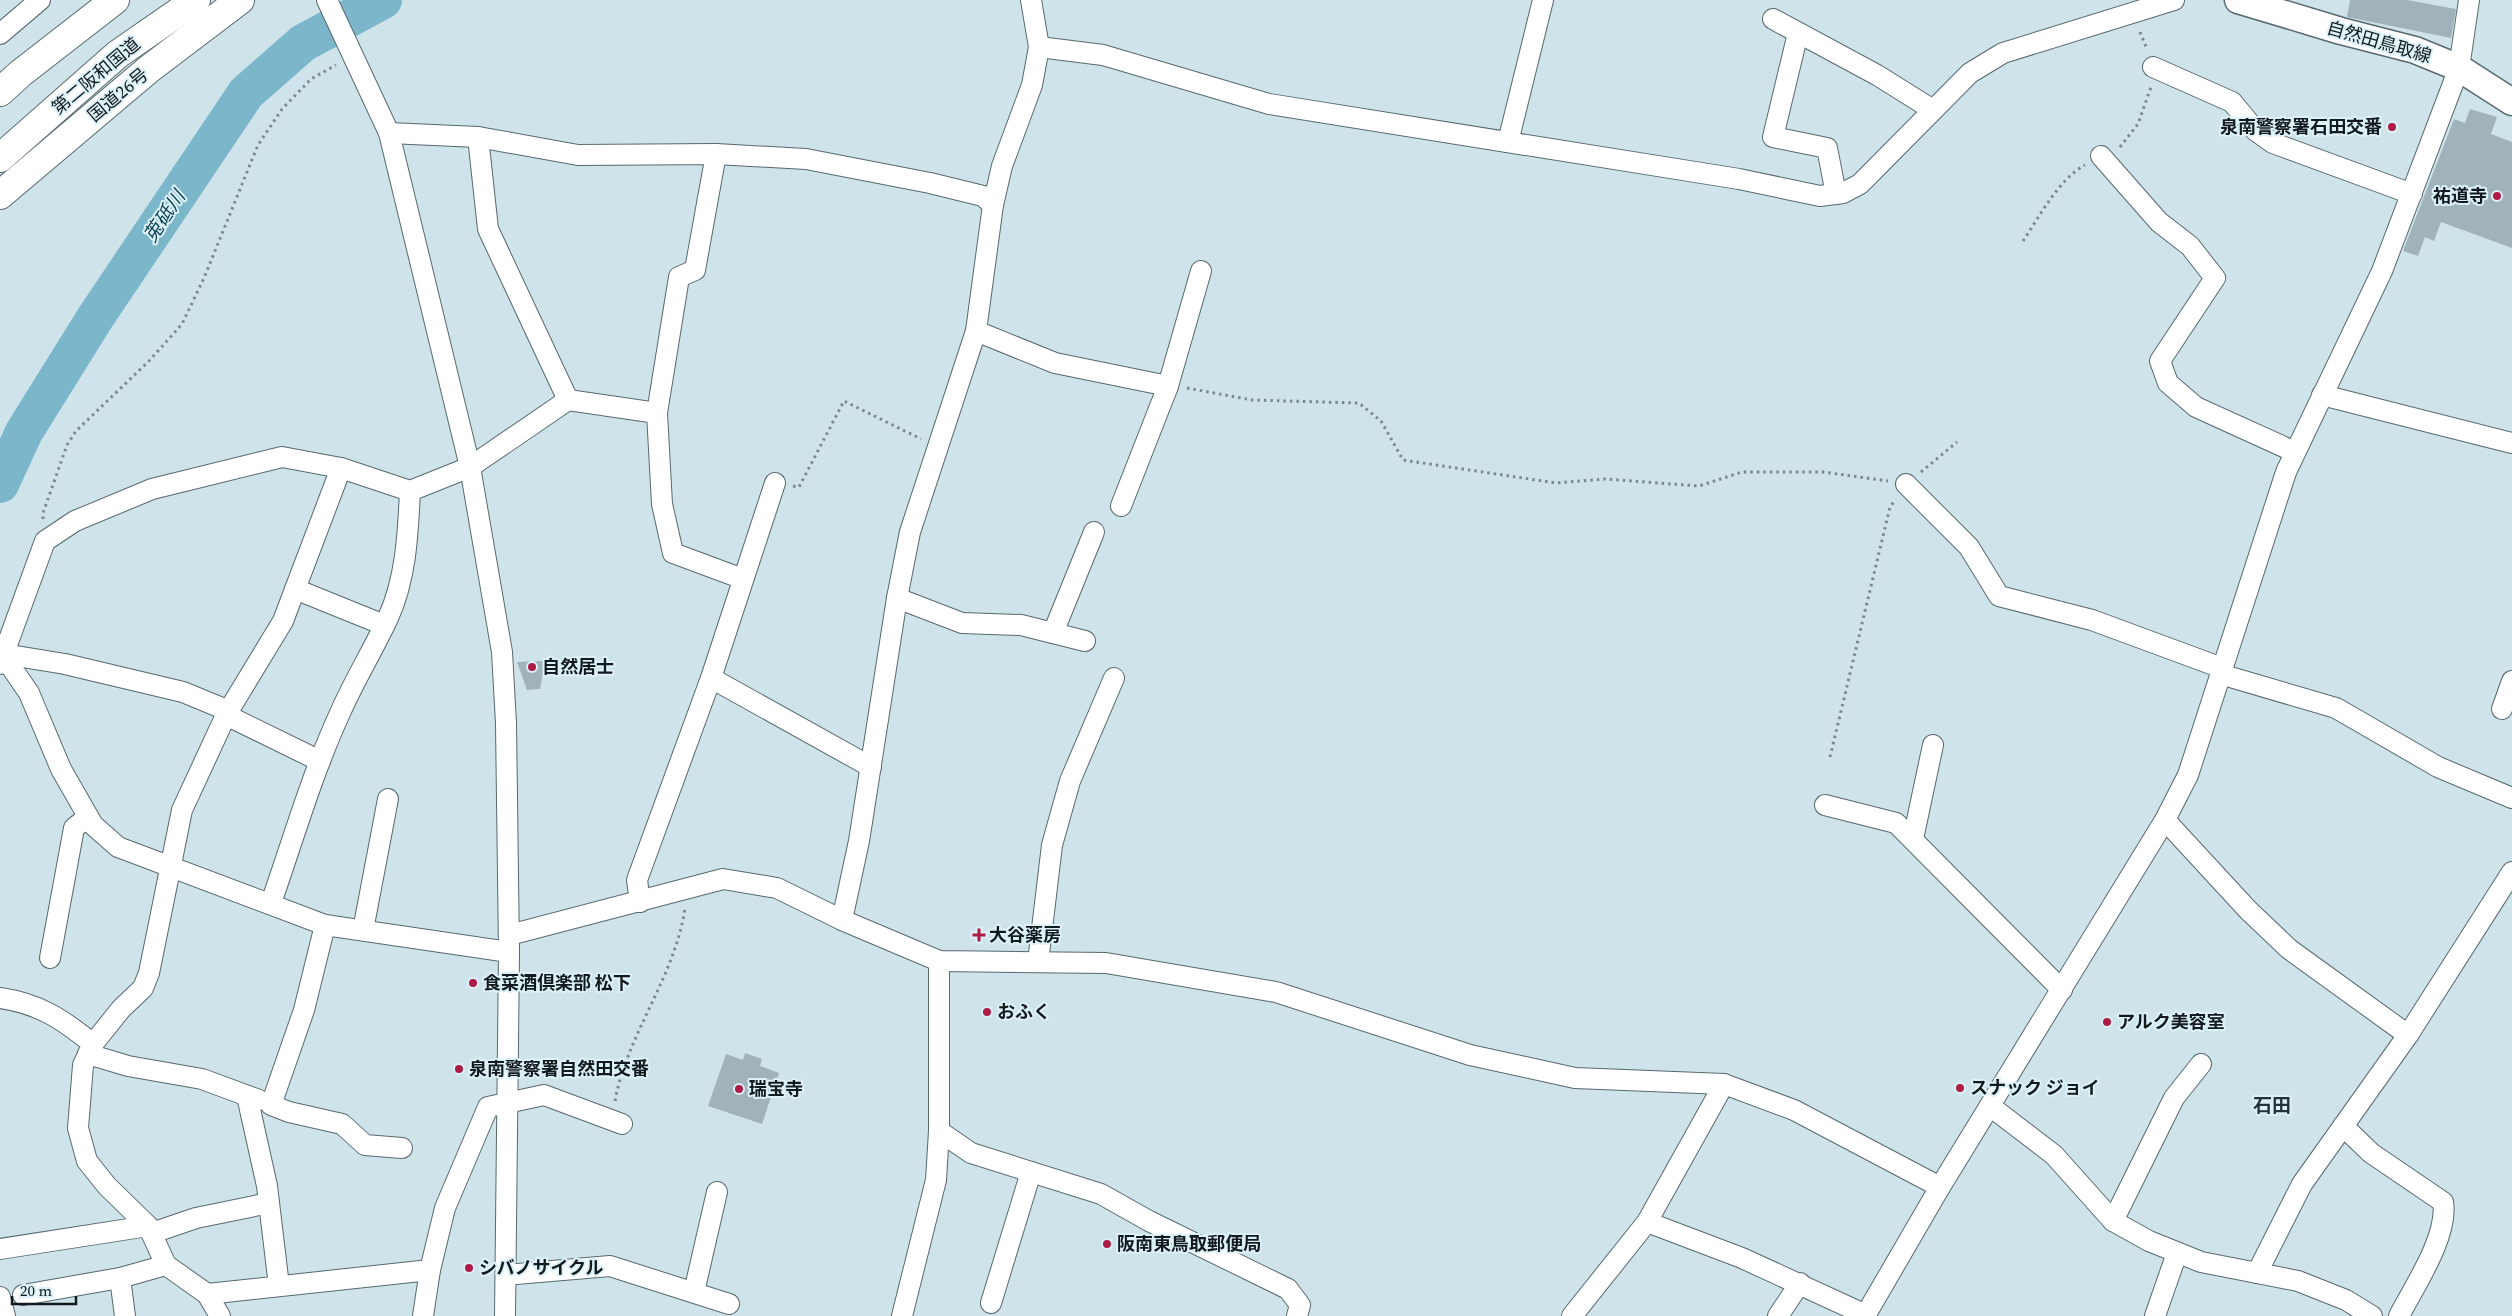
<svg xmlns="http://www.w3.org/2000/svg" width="2512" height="1316" viewBox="0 0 2512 1316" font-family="'Source Serif 4','Noto Sans JP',serif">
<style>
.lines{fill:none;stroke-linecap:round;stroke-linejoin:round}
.river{stroke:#7bb6cb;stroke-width:38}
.building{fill:#a0b3ba}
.minor-casing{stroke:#57696f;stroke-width:22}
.major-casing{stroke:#57696f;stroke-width:29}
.highway-casing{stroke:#57696f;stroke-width:30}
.path{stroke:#7b898f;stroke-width:3;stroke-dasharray:2.5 4;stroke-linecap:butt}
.minor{stroke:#fff;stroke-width:20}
.major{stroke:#fff;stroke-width:26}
.highway{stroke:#fff;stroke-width:28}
.poi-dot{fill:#ad1a44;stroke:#dcf1f8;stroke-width:2}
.labels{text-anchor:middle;stroke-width:4;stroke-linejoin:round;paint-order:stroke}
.street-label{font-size:18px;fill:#131a1d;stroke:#dcf1f8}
.poi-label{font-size:18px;font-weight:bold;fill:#131a1d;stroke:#dcf1f8;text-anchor:start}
.water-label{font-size:19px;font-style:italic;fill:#073e4d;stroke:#dcf1f8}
.neighbourhood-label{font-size:19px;font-weight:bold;fill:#223339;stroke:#dcf1f8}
</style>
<rect width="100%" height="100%" fill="#cfe3eb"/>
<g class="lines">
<polyline class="river" points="0,484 24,432 95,318 246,93 303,43 383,0"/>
</g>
<g class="building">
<polygon points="2350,0 2407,0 2456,9 2451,38 2347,17"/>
<polygon points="2470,109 2497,117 2491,134 2512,142 2512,248 2441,222 2434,241 2425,237 2418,256 2403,251 2454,119 2465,123"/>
<polygon points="545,661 540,689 527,690 517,662"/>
<polygon points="745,1053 762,1059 760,1066 779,1073 762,1124 708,1106 726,1054 743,1060"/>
</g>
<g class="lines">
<defs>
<g id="minor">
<polyline points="327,0 389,133 470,467 502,652 506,723 509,952 505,1316"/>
<polyline points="1773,19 1877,75 1933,110"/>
<polyline points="1798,33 1773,137 1827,148 1836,194"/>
<polyline points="0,34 40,0"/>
<polyline points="1039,47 1103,55 1269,104 1739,179 1820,196 1843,193 1860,184 1970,73 2003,53 2174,0"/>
<polyline points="2153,67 2232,102 2256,131 2273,143 2412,194"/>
<polyline points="389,133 478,137 578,155 716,154 806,159 930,183 983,196 993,205"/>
<polyline points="478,137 488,229 568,400"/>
<polyline points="1508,142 1543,0"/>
<polyline points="716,154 695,270 679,277 657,413 662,504 673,553 743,579"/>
<polyline points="2101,156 2159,222 2190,246 2215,278 2160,361 2168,383 2196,407 2295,452"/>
<polyline points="976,331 1055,363 1168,386"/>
<polyline points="2322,395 2512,443"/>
<polyline points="1906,484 1969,547 1999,596 2092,620 2222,668"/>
<polyline points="1121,506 1168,386 1201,271"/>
<polyline points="295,589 384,625"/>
<polyline points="897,598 962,623 1021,625 1085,641"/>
<polyline points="1053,633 1094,532"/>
<polyline points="0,651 29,693 61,769 93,825 118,847 325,925 509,952"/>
<polyline points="4,654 65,664 183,692 229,711"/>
<polyline points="0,664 45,541 75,521 152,489 282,457 341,468 410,491 470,467 568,400 657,413"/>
<polyline points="2220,674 2336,708 2438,767 2512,798"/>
<polyline points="711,678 871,767"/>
<polyline points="2502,709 2512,681"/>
<polyline points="226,715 320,761"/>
<polyline points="1825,805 1896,823 2062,990"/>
<polyline points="2165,820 2248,910 2289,949 2408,1035"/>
<polyline points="1913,839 1933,745"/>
<polyline points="640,902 637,880 711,678 775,483"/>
<path d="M271 903C293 840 312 774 340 713 354 681 373 650 388 618 406 579 408 534 410 491"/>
<polyline points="842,920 859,841 897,598 910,532 976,331 993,205 1002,166 1032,85 1039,47 1031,0"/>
<polyline points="325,925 304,1010 271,1105 289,1112 342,1124 365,1145 402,1148"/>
<polyline points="363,930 388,799"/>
<polyline points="509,935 723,879 777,888 842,920 939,961 1106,963 1276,992 1470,1055 1575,1078 1724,1084 1794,1110 1940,1187"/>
<polyline points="50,958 74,828 88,817"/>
<polyline points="1038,962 1052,845 1070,781 1114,678"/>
<path d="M0 998C40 1004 62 1019 93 1044"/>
<polyline points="88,1054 128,1066 202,1079 259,1100"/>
<polyline points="247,1096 267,1186 279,1286"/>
<polyline points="1990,1106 2054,1155 2113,1221 2149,1241 2201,1262 2298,1281 2346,1300 2372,1316"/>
<path d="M2343 1126 2371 1153 2443 1202C2449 1235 2414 1287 2399 1316"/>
<polyline points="939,1131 971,1153 1101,1194 1149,1221 1288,1289 1300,1305 1297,1316"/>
<polyline points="2113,1221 2174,1098 2201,1064"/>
<polyline points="1647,1222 1742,1258 1866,1315"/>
<polyline points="152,1233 196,1218 269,1203"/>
<polyline points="0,1249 148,1226"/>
<polyline points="2257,1273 2302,1184 2408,1035 2512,872"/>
<polyline points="506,1275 610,1266 729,1304"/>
<polyline points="120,1278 125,1316"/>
<polyline points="694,1292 717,1192"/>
<polyline points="207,1294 430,1270"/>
<polyline points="23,1295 120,1278 166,1265"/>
<polyline points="0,1297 5,1316"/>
<polyline points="991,1303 1031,1172"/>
<polyline points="220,1316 207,1294 166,1265 148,1226 107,1186 87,1161 78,1128 83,1065 93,1044 121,1009 143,988 149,973 182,810 226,715 283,621 341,468"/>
<polyline points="423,1316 430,1270 445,1208 488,1107 544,1095 622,1124"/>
<polyline points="902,1316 936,1180 939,1131 939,961"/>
<polyline points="1572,1316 1647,1222 1724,1084"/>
<polyline points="1778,1316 1800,1283"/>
<polyline points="1865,1316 1940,1187 2165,820 2188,775 2286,472 2382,271 2459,68 2469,0"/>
<polyline points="2155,1316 2177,1253"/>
</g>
<polyline id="major" points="2238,0 2341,31 2415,50 2459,68 2512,102"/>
<g id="highway">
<polyline points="0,92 21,73 115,0"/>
<polyline points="0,158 118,54 196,0"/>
<polyline points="0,195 149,69 240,0"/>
</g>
</defs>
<use href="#minor" class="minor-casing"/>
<use href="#major" class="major-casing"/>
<use href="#highway" class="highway-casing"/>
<g class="path">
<polyline points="2140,32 2147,49"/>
<polyline points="2120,147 2138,124 2151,87"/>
<path d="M2023 241C2040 216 2058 180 2085 165"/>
<polyline points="1187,388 1252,400 1359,403 1381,421 1403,460 1556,483 1605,479 1699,486 1742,472 1823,472 1888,481"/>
<polyline points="1921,472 1957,442"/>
<polyline points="793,486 799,487 844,401 921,439"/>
<polyline points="43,519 43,513 67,445 76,431 149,361 182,324 204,278 258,145 282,109 311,79 336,65"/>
<polyline points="1830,757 1890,507 1895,500"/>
<path d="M615 1101C627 1034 675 977 685 908"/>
</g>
<use href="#minor" class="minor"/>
<use href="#major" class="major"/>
<use href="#highway" class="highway"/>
</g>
<g class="poi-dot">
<circle cx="2392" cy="127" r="5"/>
<circle cx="2497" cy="196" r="5"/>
<circle cx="532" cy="667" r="5"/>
<path d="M976.5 927.5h5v5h5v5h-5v5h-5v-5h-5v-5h5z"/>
<circle cx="473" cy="983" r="5"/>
<circle cx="987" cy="1012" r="5"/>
<circle cx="2107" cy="1022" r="5"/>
<circle cx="459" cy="1069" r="5"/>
<circle cx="1960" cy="1088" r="5"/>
<circle cx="739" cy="1089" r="5"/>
<circle cx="1107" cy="1244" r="5"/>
<circle cx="469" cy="1268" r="5"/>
</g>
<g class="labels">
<g class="street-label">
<text transform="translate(2379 42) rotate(16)" y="6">自然田鳥取線</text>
<text transform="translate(96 76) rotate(-40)" y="6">第二阪和国道</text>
<text transform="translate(118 95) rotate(-40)" y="6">国道26号</text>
</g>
<g class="poi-label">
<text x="2382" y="133" text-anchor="end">泉南警察署石田交番</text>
<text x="2487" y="202" text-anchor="end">祐道寺</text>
<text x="542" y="673">自然居士</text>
<text x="989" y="941">大谷薬房</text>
<text x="483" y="989">食菜酒倶楽部 松下</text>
<text x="997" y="1018">おふく</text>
<text x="2117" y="1028">アルク美容室</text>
<text x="469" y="1075">泉南警察署自然田交番</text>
<text x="1970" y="1094">スナック ジョイ</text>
<text x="749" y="1095">瑞宝寺</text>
<text x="1117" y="1250">阪南東鳥取郵便局</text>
<text x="479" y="1274">シバノサイクル</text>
</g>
<g class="water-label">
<text transform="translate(164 216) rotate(-56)" y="7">莵砥川</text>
</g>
<g class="neighbourhood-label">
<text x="2272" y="1112">石田</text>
</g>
</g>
<path d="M12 1296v8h64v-8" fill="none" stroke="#131a1d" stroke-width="2.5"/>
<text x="20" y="1296" font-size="15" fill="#131a1d" stroke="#dcf1f8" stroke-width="4" paint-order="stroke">20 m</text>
</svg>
